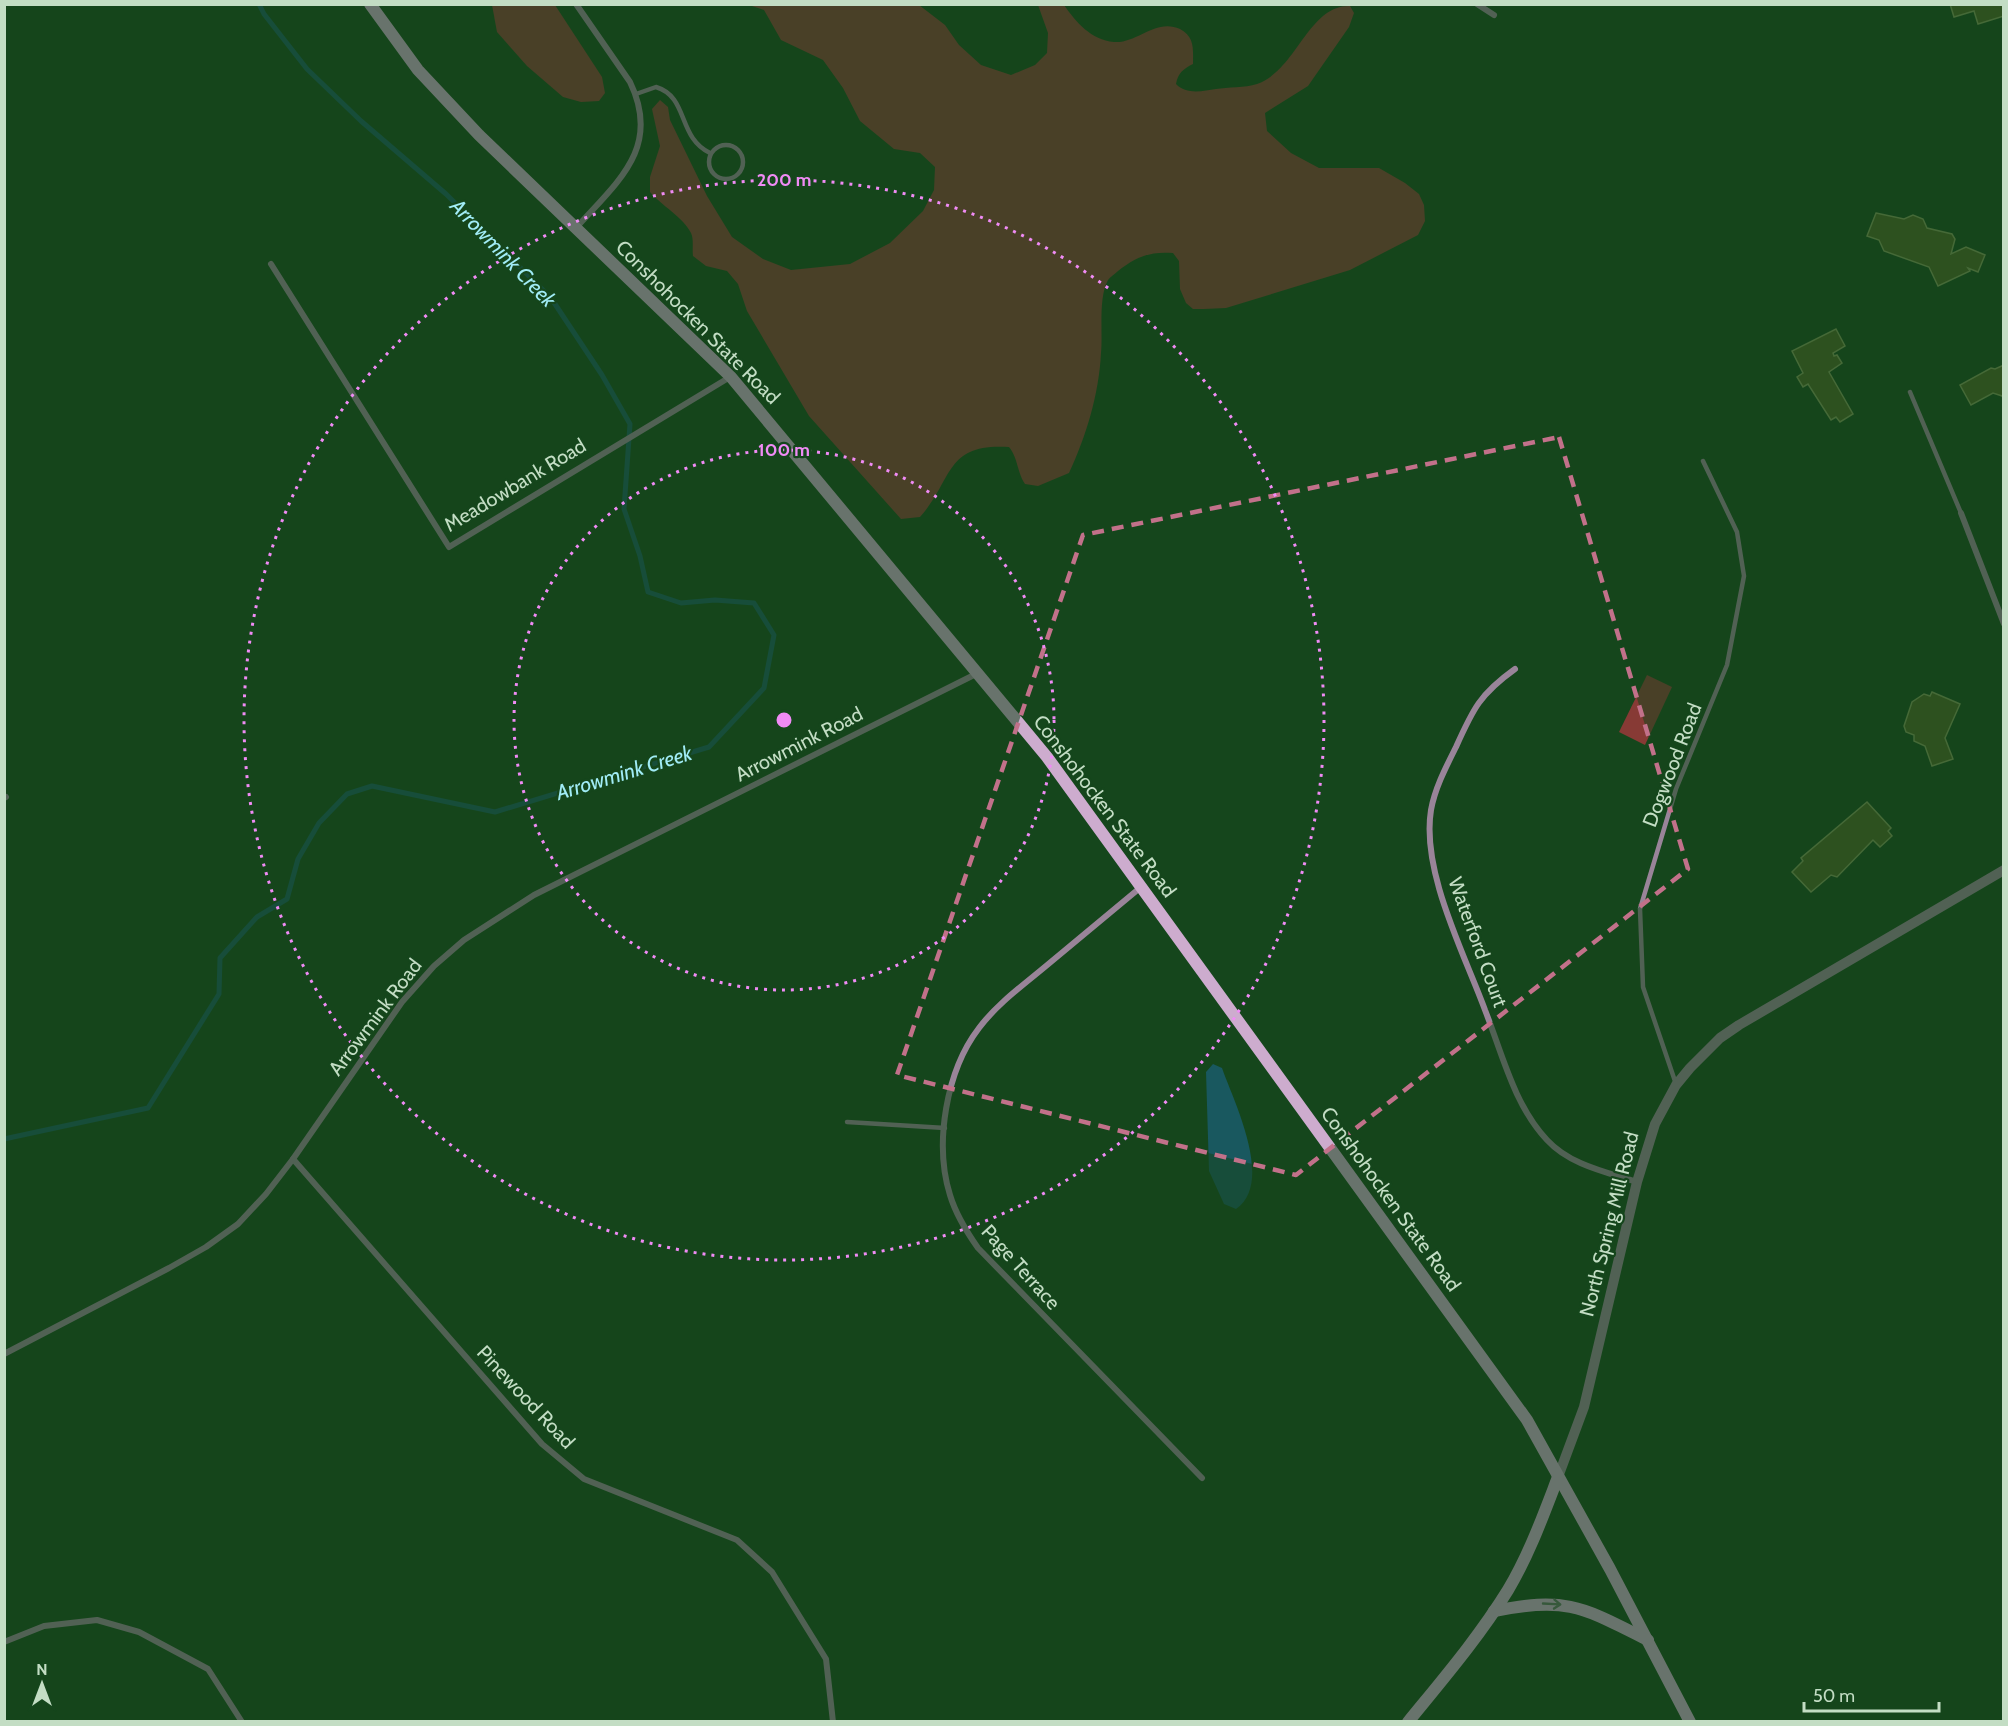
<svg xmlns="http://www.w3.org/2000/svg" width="2008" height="1726" viewBox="0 0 2008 1726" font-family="Cabin,sans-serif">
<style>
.green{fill:#873a35}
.water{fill:#19585f}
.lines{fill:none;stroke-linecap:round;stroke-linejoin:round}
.stream{stroke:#19585f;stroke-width:5}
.building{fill:#4a5f24;stroke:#7e9559;stroke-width:1.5}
.service{stroke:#998499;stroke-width:4.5}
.minor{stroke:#998499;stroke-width:6}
.tertiary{stroke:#998499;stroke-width:10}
.secondary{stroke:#cdacce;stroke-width:12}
.oneway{stroke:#5f6f63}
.marked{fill:none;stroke:#c2718a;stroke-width:4.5;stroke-dasharray:12 8;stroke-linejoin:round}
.ring{fill:none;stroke:#f08bf5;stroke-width:3;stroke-dasharray:3 6}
.labels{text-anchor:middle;stroke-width:4.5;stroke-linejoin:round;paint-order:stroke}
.street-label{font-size:20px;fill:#c3ddc4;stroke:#15461c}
.water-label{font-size:21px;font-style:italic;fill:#a1ecf6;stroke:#15461c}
.centre{fill:#f08bf5;stroke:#15461c;stroke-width:3}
.ring-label{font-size:18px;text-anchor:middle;font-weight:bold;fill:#f08bf5;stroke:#15461c;stroke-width:4.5;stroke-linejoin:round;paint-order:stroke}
</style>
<rect width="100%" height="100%" fill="#15461c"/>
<g class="green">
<polygon points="492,5 555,5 602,77 605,93 599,101 581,102 563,97 527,66 497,32"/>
<path d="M749 5H919L945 25 959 45 981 65 1011 75 1035 65 1047 53 1048 33 1038 5H1064C1076 22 1091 40 1114 42 1137 44 1155 18 1180 29 1195 37 1193 49 1193 64 1183 69 1178 73 1176 84 1186 95 1203 91 1216 89 1228 87 1245 88 1257 84 1297 70 1308 5 1350 6L1354 13 1349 27 1308 86 1265 113 1267 131 1291 153 1319 168H1379L1405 183 1419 194 1424 205 1425 221 1418 235 1350 270 1226 308 1204 309H1193L1186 303 1180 289 1179 261 1173 253C1150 251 1136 257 1118 271 1115 274 1110 277 1108 280 1098 298 1103 333 1101 353 1099 394 1086 437 1069 473L1038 486 1025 484C1017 472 1018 458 1009 447 944 443 954 479 920 517L901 519 809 416 747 311 738 284 727 271 706 266 693 256C692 249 694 239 691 233 683 217 662 206 650 192V177L660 146 652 109 660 100 668 107 670 120 707 196 732 237 763 259 791 270 850 264 890 243 923 211 934 190 935 167 920 153 894 149 860 121 843 88 823 60 781 40 764 10Z"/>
<polygon points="1647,675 1672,687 1645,745 1619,732"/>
</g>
<path class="water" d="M1213 1064 1222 1068C1233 1100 1275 1182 1236 1209L1224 1204 1209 1171 1206 1072Z"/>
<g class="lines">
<polyline class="stream" points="4,1139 148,1108 219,994 220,958 257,917 287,899 298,859 319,823 347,794 372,786 495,812 709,747 764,688 774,635 754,603 715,600 681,603 648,592 640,556 624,509 630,424 602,375 551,298 446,194 361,121 307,69 264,14 259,4"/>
</g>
<g class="building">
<polygon points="1950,4 2004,4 2004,16 1978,24 1974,11 1954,17"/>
<polygon points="1876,213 1904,219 1913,215 1923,219 1927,228 1952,234 1955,239 1951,254 1966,247 1985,255 1978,272 1968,268 1970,271 1938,286 1929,267 1884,251 1879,240 1867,236"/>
<polygon points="1836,329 1845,346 1833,353 1834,356 1837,355 1842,363 1829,372 1853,414 1840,422 1836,417 1831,420 1808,384 1803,387 1797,377 1803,373 1792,351"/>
<polygon points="2004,365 2004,399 2002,396 1993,393 1971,405 1960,385 1991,368 1995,369"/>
<polygon points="1932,692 1960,704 1945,738 1953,759 1932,766 1925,746 1914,741 1914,735 1906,732 1904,726 1912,702 1924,694 1930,696"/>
<polygon points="1867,802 1891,828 1888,831 1892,836 1880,847 1873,840 1837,877 1831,875 1811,892 1792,872 1803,861 1801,858"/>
</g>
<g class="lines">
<g class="service">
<path d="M636 94 656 87C689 97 677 137 710 153"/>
<circle cx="726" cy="162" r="17"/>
<polyline points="1910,392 1961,513"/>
<polyline points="1676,1084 1643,987 1640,909 1676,789 1727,665 1744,576 1737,532 1703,461"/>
<polyline points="847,1122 945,1128"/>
</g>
<g class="minor">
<polyline points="1477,4 1494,15"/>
<path d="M576 228C617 182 662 148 630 82L576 4"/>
<polyline points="271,264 449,547 730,377"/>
<polyline points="1961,513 2004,624"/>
<path d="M1515 669C1480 694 1473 709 1456 747 1446 767 1435 788 1431 810 1421 871 1464 953 1485 1010 1502 1053 1514 1105 1547 1140 1570 1165 1606 1172 1637 1182"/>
<polyline points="4,798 6,797"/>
<path d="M1141 887C1109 914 1077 940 1046 966 1022 986 997 1004 979 1028 946 1071 934 1144 950 1195 956 1215 966 1231 978 1248L1202 1478"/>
<polyline points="293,1159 542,1444 584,1479 737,1540 772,1572 826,1659 833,1722"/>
<polyline points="4,1354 169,1268 206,1247 238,1224 266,1194 293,1159 402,1002 434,966 464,940 534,895 978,673"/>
<polyline points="4,1642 44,1626 97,1620 139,1632 208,1669 242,1722"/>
</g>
<polyline class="tertiary" points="1558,1477 1584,1407 1637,1182 1655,1124 1676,1085 1690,1068 1720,1038 1739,1025 2004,870"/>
<g class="secondary">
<polyline points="370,4 418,70 479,135 731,377 1047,757 1527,1420 1610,1569 1690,1722"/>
<path d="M1494 1611C1568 1596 1584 1608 1648 1640"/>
<path d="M1408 1722C1443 1679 1479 1637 1508 1590 1529 1555 1543 1516 1558 1477"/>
</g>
</g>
<defs><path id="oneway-shaft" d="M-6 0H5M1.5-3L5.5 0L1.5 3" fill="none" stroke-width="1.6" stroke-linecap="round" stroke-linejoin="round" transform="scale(1.5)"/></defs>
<use class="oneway" href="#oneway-shaft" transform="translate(1552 1604) rotate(3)"/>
<path d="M0 0H2008V1726H0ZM1559 437 1688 869 1296 1175 897 1075 1083 535Z" fill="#15461c" fill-opacity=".55" fill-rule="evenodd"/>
<path class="marked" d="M1559 437 1688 869 1296 1175 897 1075 1083 535Z"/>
<g class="ring">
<circle cx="784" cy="720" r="270"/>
<circle cx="784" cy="720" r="540"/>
</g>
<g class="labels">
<g class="street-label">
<text transform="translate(698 322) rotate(45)" y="7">Conshohocken State Road</text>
<text transform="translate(515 485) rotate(-31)" y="7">Meadowbank Road</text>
<text transform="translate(799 744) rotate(-27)" y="7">Arrowmink Road</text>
<text transform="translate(1672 765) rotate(-69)" y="7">Dogwood Road</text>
<text transform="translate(1105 806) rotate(53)" y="7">Conshohocken State Road</text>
<text transform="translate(1478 942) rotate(70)" y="7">Waterford Court</text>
<text transform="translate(375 1017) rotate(-53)" y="7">Arrowmink Road</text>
<text transform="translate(1391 1199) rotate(54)" y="7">Conshohocken State Road</text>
<text transform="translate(1609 1224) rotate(-76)" y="7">North Spring Mill Road</text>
<text transform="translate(1021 1267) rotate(48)" y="7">Page Terrace</text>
<text transform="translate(526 1397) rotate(47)" y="7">Pinewood Road</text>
</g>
<g class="water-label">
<text transform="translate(503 253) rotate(46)" y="7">Arrowmink Creek</text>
<text transform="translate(624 773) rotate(-17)" y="7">Arrowmink Creek</text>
</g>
</g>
<circle cx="784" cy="720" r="9" class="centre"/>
<g class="ring-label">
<text x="784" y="186">200 m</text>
<text x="784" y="456">100 m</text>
</g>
<rect width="2008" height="1726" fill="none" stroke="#c3ddc4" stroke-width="12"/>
<g transform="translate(42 1684)" stroke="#15461c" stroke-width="4.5" paint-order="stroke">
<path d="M0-4.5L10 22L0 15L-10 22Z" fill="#c3ddc4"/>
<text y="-9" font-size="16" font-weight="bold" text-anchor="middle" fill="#c3ddc4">N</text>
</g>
<path d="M1804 1702v9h135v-9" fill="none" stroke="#c3ddc4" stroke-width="3"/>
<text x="1813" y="1702" font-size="18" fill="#c3ddc4" stroke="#15461c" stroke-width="4.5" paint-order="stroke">50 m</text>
</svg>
